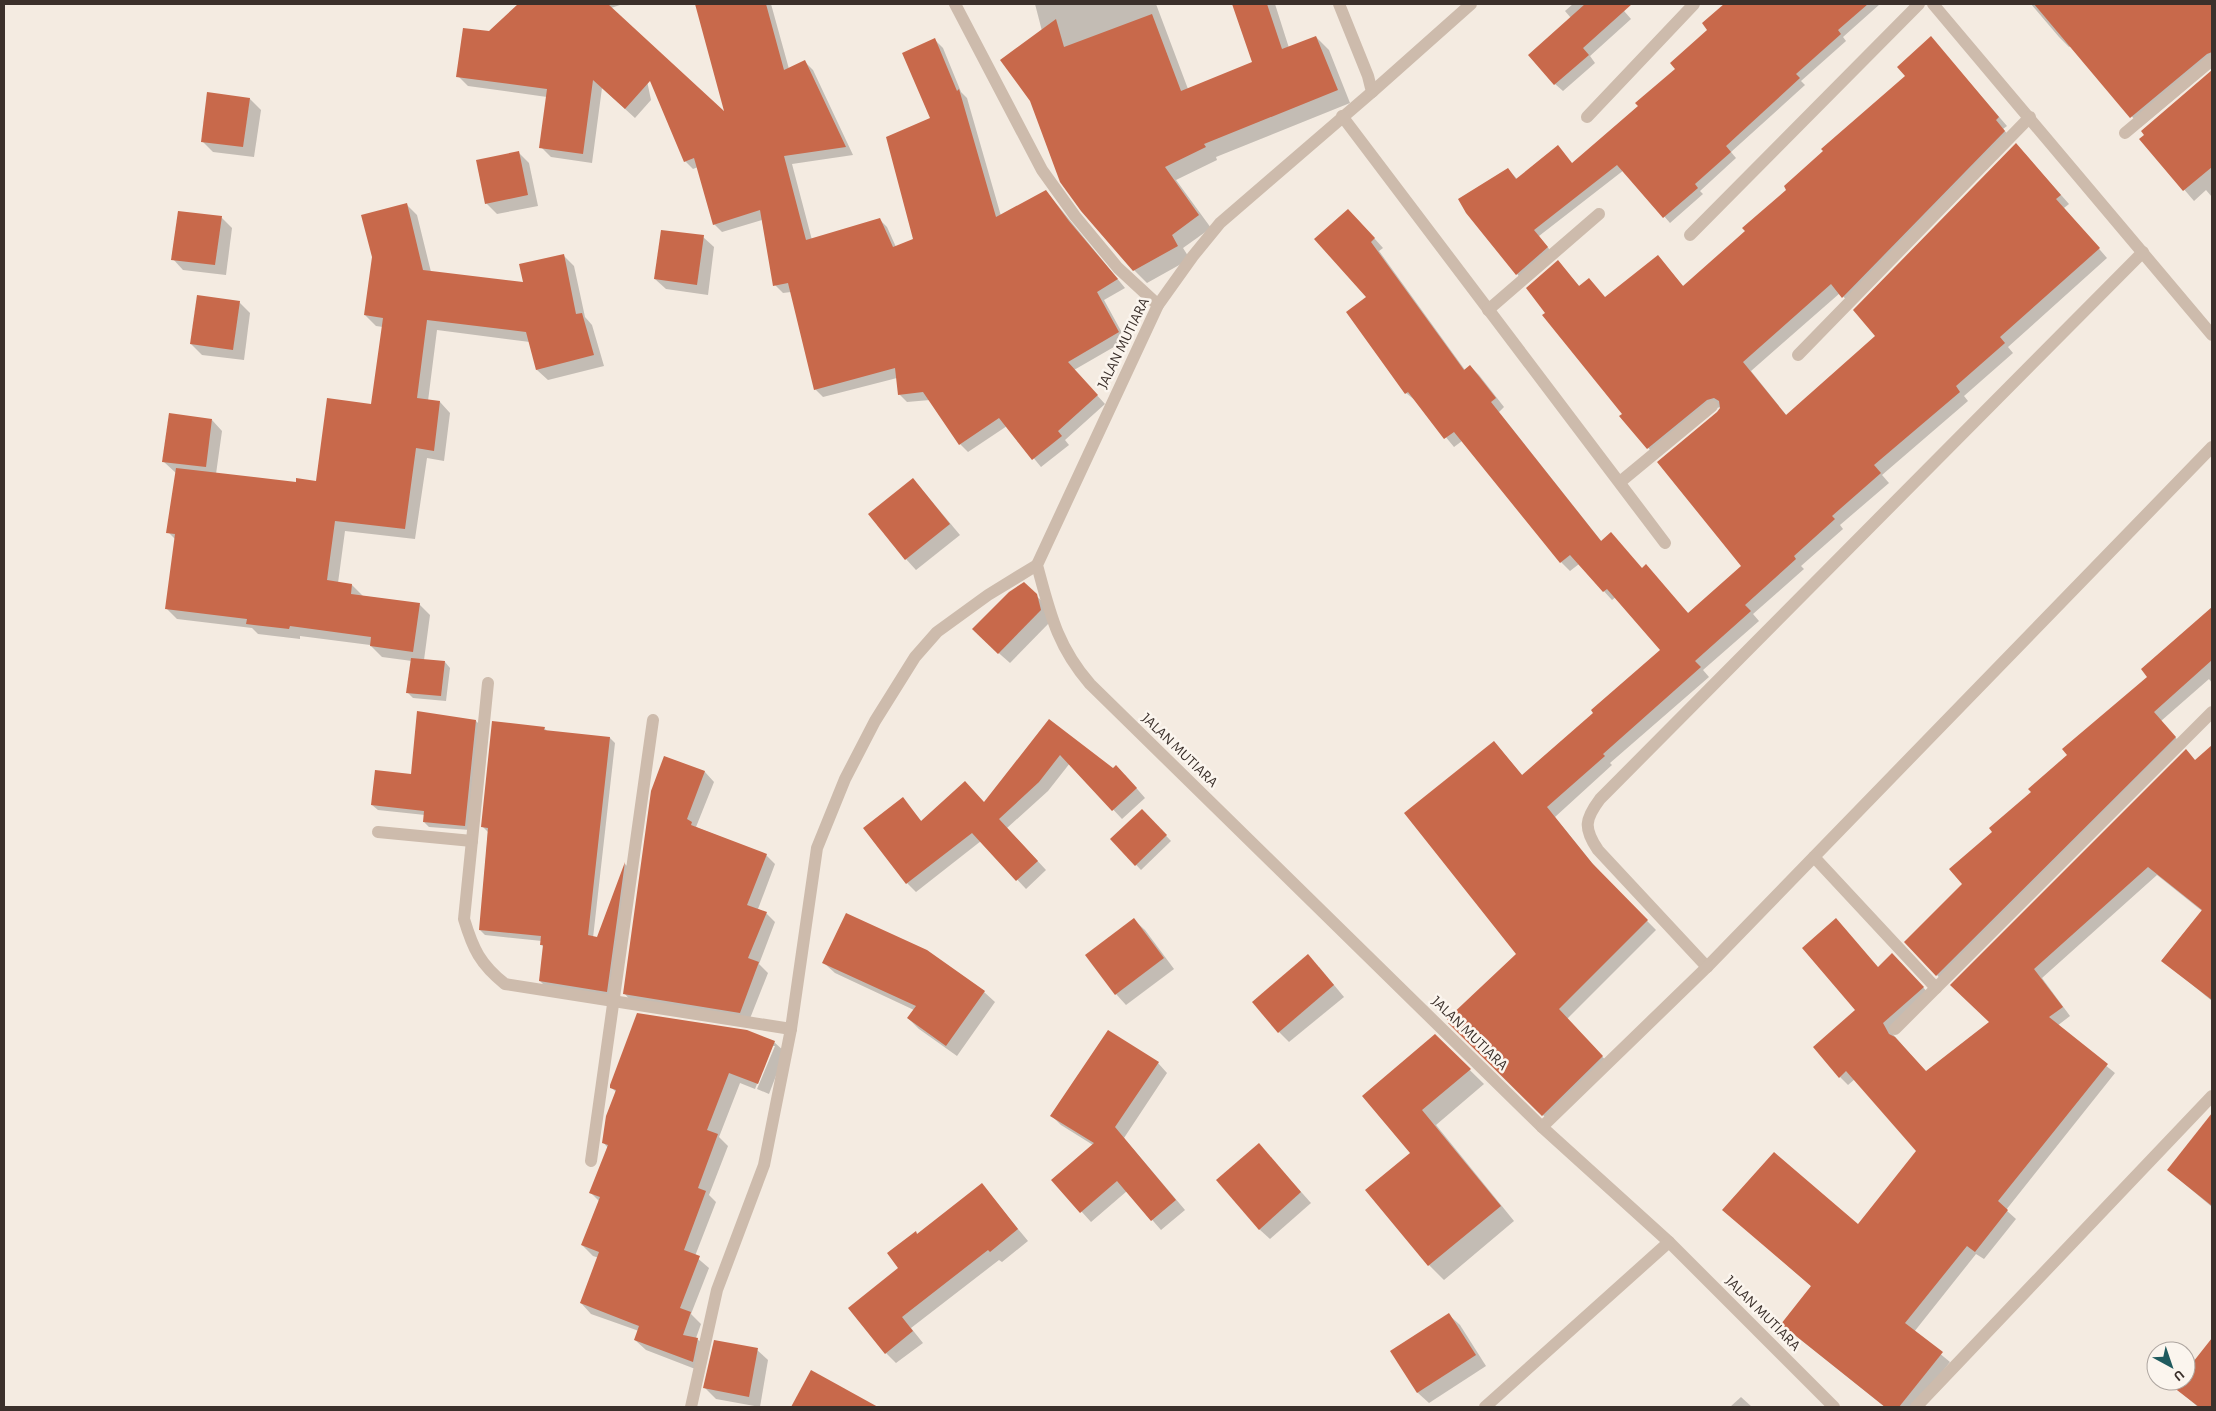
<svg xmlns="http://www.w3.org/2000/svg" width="2216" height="1411" viewBox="0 0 2216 1411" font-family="'Alegreya Sans',sans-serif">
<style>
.shadow{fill:#0003}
.building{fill:#c8694b}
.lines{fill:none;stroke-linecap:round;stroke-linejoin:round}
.minor{stroke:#cdbbac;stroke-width:12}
.labels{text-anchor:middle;stroke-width:5;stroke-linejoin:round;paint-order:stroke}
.street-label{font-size:15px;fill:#3b302b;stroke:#fbf5ee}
</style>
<rect width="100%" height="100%" fill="#f4ebe1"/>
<g class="shadow">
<polygon points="520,4 623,4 611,8 637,33 651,100 635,118 602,88 592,163 551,157 541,147 547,97 468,86 458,76 490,32"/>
<polygon points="697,4 771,4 789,69 805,62 813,70 853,155 792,164 812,240 879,219 887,227 896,247 914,240 931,118 935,40 943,48 961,92 967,98 1001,216 1046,191 1125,288 1104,300 1126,340 1074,370 1105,404 1065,440 1069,445 1041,467 1007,426 968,452 960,444 930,400 907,402 899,394 897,378 823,397 815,389 791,292 783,293 775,285 762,220 722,232 714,224 698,167 693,169 685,161 657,95 726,115"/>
<polygon points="1035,4 1156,4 1188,89 1253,63 1233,4 1275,4 1289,48 1316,37 1329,50 1350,103 1216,157 1217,160 1176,180 1211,228 1183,248 1190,259 1147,283 1134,270 1042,31"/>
<polygon points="1573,4 1618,4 1631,19 1590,56 1595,63 1563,91 1555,84 1571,18 1565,11"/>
<polygon points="1726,4 1880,4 1843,37 1846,41 1801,81 1805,85 1731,152 1736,158 1700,191 1703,194 1670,223 1624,170 1539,236 1553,254 1522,280 1467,212 1508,169 1517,179 1572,164 1639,106 1677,69 1709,30 1703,23"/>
<polygon points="2031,4 2212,4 2212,67 2141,127 2071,46 2069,47 2059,37"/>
<polygon points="1939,47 2007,126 2003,129 2013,140 1852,306 1840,293 1751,371 1787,416 1877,336 2025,154 2069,204 2064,208 2107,258 2008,347 2013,353 1964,396 1968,401 1882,475 1889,483 1840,525 1843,529 1801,566 1804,569 1753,614 1759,621 1703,670 1709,677 1610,763 1612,765 1555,817 1601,874 1656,930 1567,1019 1611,1066 1552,1124 1450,1023 1518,954 1494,742 1523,776 1595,713 1661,650 1616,597 1612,600 1579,564 1570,571 1561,562 1462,441 1454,447 1416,401 1406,393 1368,297 1357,219 1383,248 1379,251 1465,370 1470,366 1479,375 1504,407 1499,412 1602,542 1642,569 1689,614 1743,566 1718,413 1722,407 1716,408 1656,457 1621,416 1623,414 1547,313 1558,262 1580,287 1606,298 1658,257 1684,287 1746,231"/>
<polygon points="2212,72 2212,197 2206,190 2194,201 2141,139 2146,135 2142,131"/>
<polygon points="208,94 250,99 261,110 254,157 213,152 202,141"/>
<polygon points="518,152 529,163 538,206 497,214 486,203"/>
<polygon points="406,204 417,215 431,272 525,284 564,256 574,266 585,317 592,325 604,366 548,380 537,370 530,342 437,330 428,401 440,402 450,413 444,461 427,458 415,539 345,531 338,583 352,585 363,596 419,604 430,615 424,660 445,662 450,668 446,701 413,698 408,693 412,661 382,657 370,645 300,636 300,639 258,634 252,628 177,619 166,608 176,540 168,532 176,473 164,462 212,420 222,431 216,474 297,484 317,482 372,405 383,327 376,326 365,315"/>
<polygon points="221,217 232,228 226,275 183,270 173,259"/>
<polygon points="703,237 714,247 708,295 666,289 655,279"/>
<polygon points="239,302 250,313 244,360 202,355 191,344"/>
<polygon points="913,479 960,535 916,570 906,559"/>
<polygon points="1024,584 1047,606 1051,621 1010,663 984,640"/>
<polygon points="2212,608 2212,683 2209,679 2161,721 2183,746 1945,984 1937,975 1964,884 1993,832 2149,677 2143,669"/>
<polygon points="418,712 476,721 481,726 470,830 429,827 424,822 425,815 378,810 372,805 412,775"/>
<polygon points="1049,721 1113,769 1125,775 1145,798 1122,819 1070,763 1048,791 1007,828 1046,870 1026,889 981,841 916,892 907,883 903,799 922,822 985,804"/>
<polygon points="544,728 548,732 610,738 615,743 593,938 598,939 625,864 629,868 611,996 545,986 540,981 544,947 541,945 542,941 485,935 480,930 488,832 483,827"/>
<polygon points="2212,747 2212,822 2203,830 2212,837 2212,1001 2162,960 2202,911 2157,875 2042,978 2070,1016 2057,1026 2115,1073 2006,1210 2016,1219 1984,1259 1976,1254 1914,1332 1950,1362 1914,1407 1885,1407 1791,1332 1812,1287 1733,1218 1858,1226 1918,1151 1855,1079 1848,1085 1840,1077 1857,1010 1879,968 1901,963 1931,996 1891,1032 1926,1072 1991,1022 2196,761"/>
<polygon points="665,757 705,772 714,782 696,827 766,855 775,864 758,909 766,913 775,922 759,964 768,973 749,1021 633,1003 624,993"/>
<polygon points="1142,810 1171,841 1141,870 1112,839"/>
<polygon points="1134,920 1145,930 1174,969 1126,1005 1116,994"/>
<polygon points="824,963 984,992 995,1002 957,1056 919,1029 908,1018 914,1010 835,973"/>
<polygon points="1319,967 1344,997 1289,1042 1279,1032"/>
<polygon points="1435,1036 1484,1084 1436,1125 1514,1221 1444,1280 1429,1265 1367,1190 1412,1153"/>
<polygon points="774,1042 785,1052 769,1094 757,1089 775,1046 772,1046 755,1089 740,1083 719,1137 728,1146 709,1195 716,1202 695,1256 709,1268 691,1314 701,1324 696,1338 708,1349 703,1372 646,1350 635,1340 639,1331 591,1314 581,1303 599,1258 593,1256 582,1245 599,1201 591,1193 608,1148 603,1142 616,1092 611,1087"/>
<polygon points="1158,1063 1167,1073 1124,1138 1185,1210 1161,1230 1127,1191 1091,1222 1053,1180 1093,1145 1061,1125 1052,1116"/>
<polygon points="2201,1129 2212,1138 2212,1207 2168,1170"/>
<polygon points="1269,1156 1311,1203 1270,1239 1259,1229"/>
<polygon points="982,1185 1028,1241 1002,1262 999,1260 911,1328 923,1343 896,1363 886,1353 900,1268 918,1235"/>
<polygon points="1449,1315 1460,1325 1486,1366 1429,1403 1418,1393 1392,1351"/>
<polygon points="2212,1340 2212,1407 2198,1407 2175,1387 2180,1381 2186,1381 2186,1373"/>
<polygon points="757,1350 768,1360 760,1407 716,1399 705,1388"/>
<polygon points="812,1372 861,1399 869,1407 792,1407"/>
<polygon points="1741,1397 1752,1407 1730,1407"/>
</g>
<g class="building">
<polygon points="518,4 608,4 724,111 695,4 766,4 784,70 805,60 846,147 784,156 806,240 880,218 893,247 913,239 886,137 930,118 902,53 935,38 957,91 959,89 996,217 1046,190 1069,221 1118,279 1097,292 1119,332 1068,362 1098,395 1058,431 1062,436 1032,460 999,418 959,445 923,392 898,395 895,368 814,390 788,283 773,286 760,210 713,225 694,158 684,162 650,81 625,109 593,80 583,154 539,148 547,89 456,77 463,28 489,31"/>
<polygon points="1232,4 1267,4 1282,49 1316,36 1338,90 1204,144 1206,147 1165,167 1199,215 1172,235 1178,246 1133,271 1081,211 1060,182 1030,101 1000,60 1056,19 1064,47 1152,14 1181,91 1252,62"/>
<polygon points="1585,4 1632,4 1583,48 1589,55 1554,85 1528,55"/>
<polygon points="1724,4 1868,4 1838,30 1841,34 1796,74 1800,78 1726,146 1731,152 1695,184 1698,188 1663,218 1617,165 1534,230 1548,247 1516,275 1466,213 1458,199 1508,168 1516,179 1558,145 1572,163 1638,106 1635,103 1675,69 1670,63 1707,30 1702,23"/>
<polygon points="2034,4 2212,4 2212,52 2207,54 2130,118"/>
<polygon points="1931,36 1999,117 1996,120 2005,131 1842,298 1831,284 1743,362 1786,415 1875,336 1853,310 2016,143 2061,195 2056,199 2100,248 2000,337 2005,343 1956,386 1960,392 1874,465 1881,473 1832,516 1835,519 1794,556 1796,559 1745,605 1751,611 1695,661 1701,667 1603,754 1605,756 1547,807 1592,863 1648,920 1559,1009 1603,1056 1542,1116 1448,1023 1450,1022 1447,1019 1516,954 1404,813 1494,741 1522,775 1593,713 1591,710 1660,650 1607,589 1603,592 1570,555 1560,563 1454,432 1444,439 1408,392 1405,394 1346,312 1366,297 1314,239 1348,209 1375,238 1371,242 1464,370 1470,365 1496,398 1491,402 1601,541 1611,532 1642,568 1646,564 1688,613 1741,566 1657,462 1717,412 1720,408 1719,401 1714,398 1707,400 1647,449 1619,416 1622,414 1542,315 1545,313 1526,288 1558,260 1579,286 1589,278 1605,297 1658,255 1683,286 1745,231 1742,228 1786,190 1784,186 1823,151 1821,149 1905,76 1897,67"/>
<polygon points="2212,70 2212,167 2183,191 2139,139 2144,135 2141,131"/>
<polygon points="207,92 250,98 243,147 201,142"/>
<polygon points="519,151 528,195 485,204 476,160"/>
<polygon points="407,203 423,270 523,282 519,264 564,254 576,314 582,313 594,355 536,370 526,332 427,320 417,398 440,401 434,451 416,448 405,529 335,521 327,580 352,584 351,594 420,603 413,652 370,646 371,637 290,626 289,629 246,624 247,619 165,609 175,534 166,533 176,468 296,482 296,478 316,481 327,398 371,404 383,318 364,315 372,257 361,215"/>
<polygon points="178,211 222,216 215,265 171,260"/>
<polygon points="661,230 704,235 697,285 654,279"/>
<polygon points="197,295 240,301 233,350 190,344"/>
<polygon points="169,413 212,419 206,467 162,462"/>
<polygon points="913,478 950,524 905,560 868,514"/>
<polygon points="1024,582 1037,594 1041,610 998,654 972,629 1009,592"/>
<polygon points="2212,607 2212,660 2154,712 2176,737 1936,976 1904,942 1962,884 1949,869 1992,832 1989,828 2031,792 2028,789 2067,755 2062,749 2147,677 2141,669"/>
<polygon points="411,658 445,661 441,696 406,693"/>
<polygon points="417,711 476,720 465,826 423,822 424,811 371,805 375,770 411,774"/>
<polygon points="1049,719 1113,768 1116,765 1137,788 1112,811 1060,755 1039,782 999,819 1038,861 1016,881 972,833 906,884 863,828 903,797 921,821 965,781 984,802"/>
<polygon points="492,721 545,727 544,730 610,737 588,935 597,937 625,862 607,992 539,981 543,945 540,945 541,936 479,930 488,828 481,827"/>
<polygon points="2212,745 2212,1000 2161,961 2202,910 2148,867 2034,969 2063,1007 2049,1017 2108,1064 1998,1201 2008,1210 1975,1252 1967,1246 1905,1323 1943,1352 1899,1407 1885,1407 1781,1324 1811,1286 1722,1210 1774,1152 1858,1224 1916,1151 1846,1071 1839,1078 1813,1047 1855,1010 1802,948 1836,918 1878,967 1892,953 1924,987 1883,1023 1889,1034 1895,1037 1926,1071 1989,1022 1950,985 2186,749 2195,760"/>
<polygon points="664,756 705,771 687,819 692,822 691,825 767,854 747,905 767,912 748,958 759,962 740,1013 623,994 651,791"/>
<polygon points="1142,809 1167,835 1135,866 1110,839"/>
<polygon points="846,913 927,950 985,991 946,1046 907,1018 916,1006 822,963"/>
<polygon points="1134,918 1164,958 1115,995 1085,955"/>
<polygon points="1308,954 1334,985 1278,1033 1252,1002"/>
<polygon points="637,1013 747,1030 775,1041 758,1084 729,1073 707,1130 718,1134 698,1188 706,1191 684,1250 700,1256 680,1308 691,1312 683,1335 698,1338 693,1362 634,1340 639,1326 580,1303 599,1252 581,1245 600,1197 589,1193 608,1145 602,1143 606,1116 616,1090 610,1088 610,1085"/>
<polygon points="1108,1030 1159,1062 1115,1127 1176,1200 1151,1221 1117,1181 1080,1213 1051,1180 1094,1143 1050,1116"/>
<polygon points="1435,1034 1471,1069 1422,1110 1501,1206 1428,1266 1365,1190 1410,1153 1362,1096"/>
<polygon points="2212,1113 2212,1206 2167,1170"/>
<polygon points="1259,1143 1301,1192 1259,1230 1216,1180"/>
<polygon points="982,1183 1018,1229 990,1252 988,1250 902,1317 913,1331 885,1354 848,1308 898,1268 887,1253 916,1231 917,1234"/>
<polygon points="1449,1313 1476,1355 1417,1393 1390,1351"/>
<polygon points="2212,1338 2212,1407 2199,1407 2173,1387 2178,1381 2186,1381 2186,1371"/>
<polygon points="714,1340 758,1348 749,1397 703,1388"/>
<polygon points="811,1370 878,1407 791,1407"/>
</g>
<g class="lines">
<g class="minor">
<polyline points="955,4 1042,170 1075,216 1118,268 1158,305"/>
<path d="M1339 4 1368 76 1372 92 1220 223 1193 256 1158 305 1037 565C1050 613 1057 646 1090 684L1542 1127 1669 1242 1834 1407"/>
<polyline points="1933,4 2212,335"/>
<polyline points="1372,92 1471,4"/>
<polyline points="1342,116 1665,543"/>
<polyline points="1587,117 1694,4"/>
<polyline points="2125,133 2212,60"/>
<polyline points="1690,235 1919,4"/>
<polyline points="1488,310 1599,214"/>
<polyline points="1798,355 2030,117"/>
<polyline points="1620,482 1712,406"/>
<path d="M488 683 464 919C473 949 480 964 505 984L791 1029"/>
<polyline points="378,832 472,841"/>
<polyline points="1814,857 1936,988"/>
<path d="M1707 967 1598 850C1583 828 1585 819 1600 799L2143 252"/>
<polyline points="1895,1029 2212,712"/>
<polyline points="1542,1127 1707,967 2212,447"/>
<polyline points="591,1161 653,720"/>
<polyline points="691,1407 717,1290 764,1165 791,1029 817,848 845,779 875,721 915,657 937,632 988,595 1037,565"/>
<polyline points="1485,1407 1669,1242"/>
<polyline points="1916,1407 2212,1096"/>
</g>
</g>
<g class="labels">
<g class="street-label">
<text transform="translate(1123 343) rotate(-64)" y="5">JALAN MUTIARA</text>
<text transform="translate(1180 750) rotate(44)" y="5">JALAN MUTIARA</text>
<text transform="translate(1470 1033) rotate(44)" y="5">JALAN MUTIARA</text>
<text transform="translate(1763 1313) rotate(45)" y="5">JALAN MUTIARA</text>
</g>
</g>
<rect width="2216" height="1411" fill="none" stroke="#3b302b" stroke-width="10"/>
<g transform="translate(2171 1366) rotate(140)"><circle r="24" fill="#fbf5ee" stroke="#aea6a0"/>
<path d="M0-4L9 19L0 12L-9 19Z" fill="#1f5a5e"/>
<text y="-8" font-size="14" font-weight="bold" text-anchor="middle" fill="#3b302b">U</text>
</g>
</svg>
